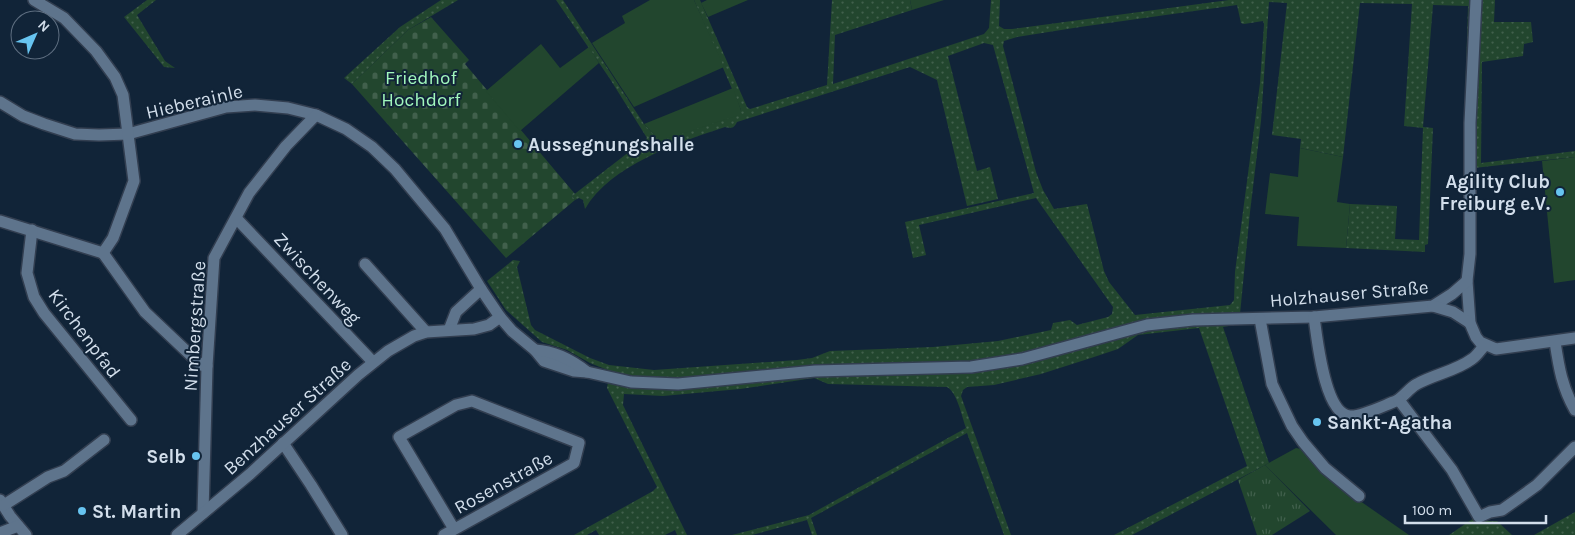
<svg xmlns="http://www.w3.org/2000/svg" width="1575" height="535" viewBox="0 0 1575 535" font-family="Karla,sans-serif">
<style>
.grass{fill:url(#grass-dots);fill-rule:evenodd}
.cemetery{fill:url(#cemetery-stones)}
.park{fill:url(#park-tufts)}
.garden{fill:#22462e}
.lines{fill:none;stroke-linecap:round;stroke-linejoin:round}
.minor-casing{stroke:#323e50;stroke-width:14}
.minor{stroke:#5e748c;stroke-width:11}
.poi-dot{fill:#67c4f0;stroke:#112438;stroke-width:2}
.labels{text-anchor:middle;stroke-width:4;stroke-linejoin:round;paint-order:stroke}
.park-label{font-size:19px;fill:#a1f7bc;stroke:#112438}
.street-label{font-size:19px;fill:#d2deeb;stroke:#112438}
.poi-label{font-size:19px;font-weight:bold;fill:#d2deeb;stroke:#112438;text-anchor:start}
</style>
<defs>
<pattern id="grass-dots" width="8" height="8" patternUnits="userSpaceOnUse" patternTransform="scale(1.25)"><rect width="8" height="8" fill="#22462e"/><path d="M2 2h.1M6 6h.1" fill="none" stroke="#41604c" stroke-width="1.8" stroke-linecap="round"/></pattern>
<pattern id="cemetery-stones" width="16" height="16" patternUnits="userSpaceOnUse" patternTransform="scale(1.25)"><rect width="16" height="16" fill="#22462e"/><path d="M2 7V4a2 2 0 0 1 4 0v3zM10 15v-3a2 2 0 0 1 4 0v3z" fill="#41604c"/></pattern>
<pattern id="park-tufts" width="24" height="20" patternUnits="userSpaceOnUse" patternTransform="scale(1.25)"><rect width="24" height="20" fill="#22462e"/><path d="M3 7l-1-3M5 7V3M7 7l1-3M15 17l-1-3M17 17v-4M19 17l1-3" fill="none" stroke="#41604c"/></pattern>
</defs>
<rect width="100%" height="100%" fill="#112438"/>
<g class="grass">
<polygon points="147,0 156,0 137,15 165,61 175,68 164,67 124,17"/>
<polygon points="441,0 458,0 408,30 352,84 344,78 400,27"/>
<path d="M556 0H563L644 124 660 141 741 110 694 0H700L747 107 750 109 827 85 832 0H910L912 10 835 35 833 84 984 34 989 28 991 0H1000L999 26 1004 29H1012L1229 0H1495L1494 22H1531L1533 42 1524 44 1523 56 1482 62 1481 163 1575 151V157L1465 169 1466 149 1464 130 1468 6 1433 5 1423 127 1433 128 1428 244 1425 245V252L1346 248 1350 204 1397 206 1395 239 1419 240 1423 128 1404 126 1412 4 1360 3 1343 157 1300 148 1301 139 1272 135 1287 3 1269 2 1261 121 1250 212 1239 324 1223 327 1269 463 1132 535H1114L1247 466 1199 328 1138 335 1118 349 1091 358 1041 374 994 385 967 387 963 390 961 396 1011 535H1004L967 433 811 518 817 535H812L807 520 752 535H732L809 515 966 428C962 417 957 392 947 387L828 384 814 378 740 389 663 396 624 394 623 405 687 535H677L675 530 665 535H599L596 530 587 535H574L653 491 657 487 607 388 610 371 590 363 567 350 542 342 506 310 487 281 513 260 520 261 517 267 531 325 535 330 590 358 609 365 654 370 797 360 812 358 830 351 933 347 998 341 1051 330 1053 323 1070 320 1077 325 1108 317 1112 314 1113 307 1036 198 919 225 926 255 913 258 905 222 1034 193 993 45 984 43 948 56 977 171 990 167 998 199 967 206 937 80 910 67 737 122C734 128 732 129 725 127 680 142 610 165 585 209L583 200 579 198 575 200 572 196 647 138 610 79ZM1237 5 1241 23 1244 24 1263 21 1264 24 1260 83 1235 272 1234 300 1230 305 1135 315 1109 282 1104 271 1087 204 1054 209 1043 190 1036 172 1003 46 1004 41 1017 37 1080 27Z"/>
<polygon points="1575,512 1575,535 1534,535"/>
<polygon points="1474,518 1482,521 1497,521 1512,535 1449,535"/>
</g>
<polygon class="cemetery" points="431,17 469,60 465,64 575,194 572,196 575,200 506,258 352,84 408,30"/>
<polygon class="park" points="1265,465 1310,511 1272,535 1257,535 1238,480"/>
<g class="garden">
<polygon points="650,0 694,0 724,67 634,107 592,43 625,23 622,16"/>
<polygon points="707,0 748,0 708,17 701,3"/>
<polygon points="910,0 944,0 912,10"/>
<polygon points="541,44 560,68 589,47 599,63 520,131 486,91"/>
<polygon points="733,88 741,110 736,116 660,141 644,124"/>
<polygon points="1300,148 1343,157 1337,202 1350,204 1346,248 1297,246 1299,217 1265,214 1270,173 1298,177"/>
<polygon points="1575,157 1575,280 1554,283 1542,161"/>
<polygon points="1296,448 1301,449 1340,487 1409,535 1336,535 1265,465"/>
</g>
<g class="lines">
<defs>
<g id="minor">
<polyline points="1476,0 1470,123 1470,254 1467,281 1470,323 1476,337 1480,342 1496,349 1575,338"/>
<polyline points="0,102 23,116 44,124 75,134 99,135 128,134 226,107 255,105 288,108 316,115 346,129 372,147 395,169 445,229 481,289 500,317 512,331 535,350 544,361 574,371 587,372 631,382 678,384 815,371 971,367 1022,359 1147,325 1193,320 1314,317 1433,306 1452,294 1467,281"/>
<polyline points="237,219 373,362"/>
<polyline points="0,221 103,253 113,238 134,181 123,95 115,77 96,51 64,18 34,0"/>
<polyline points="32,230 27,273 34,297 44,313 131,420"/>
<polyline points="103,253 145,312 201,365 207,366"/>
<polyline points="365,264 426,332"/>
<polyline points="1433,306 1453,312 1470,323"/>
<path d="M1314 317C1317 337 1324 414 1350 416 1361 417 1385 405 1396 401 1404 397 1409 388 1417 384 1435 374 1456 371 1472 359 1477 356 1481 349 1485 345"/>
<polyline points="1260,319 1272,384 1292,426 1303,442 1325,468 1359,496"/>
<polyline points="449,330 456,312 481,289"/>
<path d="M1555 342C1559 368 1562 387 1575 410"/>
<path d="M535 350C555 351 572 360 587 372"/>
<polyline points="1399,400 1452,470 1479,517 1490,512 1502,510 1519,498 1537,485 1575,447"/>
<polyline points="283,443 311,485 342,535"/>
<polyline points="0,500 10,516 26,535"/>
<polyline points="4,505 48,477 64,471 104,440"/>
<polyline points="203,513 207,366 214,258 249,193 286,146 316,115"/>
<polyline points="0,533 18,526"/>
<polyline points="177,535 250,474 358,375 388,351 414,336 426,332 474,329 489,325 500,317"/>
<polyline points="444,535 574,463 579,443 472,401 456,405 399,437 454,529"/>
</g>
</defs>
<use href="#minor" class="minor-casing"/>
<use href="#minor" class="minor"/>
</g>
<g class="poi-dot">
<circle cx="518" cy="144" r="5"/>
<circle cx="1560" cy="192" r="5"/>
<circle cx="1317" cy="422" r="5"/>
<circle cx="196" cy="456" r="5"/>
<circle cx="82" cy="511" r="5"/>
</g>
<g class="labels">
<g class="park-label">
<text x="421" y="84">Friedhof<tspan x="421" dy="22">Hochdorf</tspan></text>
</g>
<g class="street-label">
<text transform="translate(194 101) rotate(-13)" y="7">Hieberainle</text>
<text transform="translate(318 278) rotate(47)" y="7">Zwischenweg</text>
<text transform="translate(1349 293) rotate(-5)" y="7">Holzhauser Straße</text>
<text transform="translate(194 326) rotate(-86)" y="7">Nimbergstraße</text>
<text transform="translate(85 333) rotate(53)" y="7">Kirchenpfad</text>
<text transform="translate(287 416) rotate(-42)" y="7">Benzhauser Straße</text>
<text transform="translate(503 482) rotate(-29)" y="7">Rosenstraße</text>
</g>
<g class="poi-label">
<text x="528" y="151">Aussegnungshalle</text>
<text x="1550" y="188" text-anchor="end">Agility Club<tspan x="1550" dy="22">Freiburg e.V.</tspan></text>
<text x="1327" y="429">Sankt-Agatha</text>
<text x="186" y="463" text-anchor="end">Selb</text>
<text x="92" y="518">St. Martin</text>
</g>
</g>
<g transform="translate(35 35) rotate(45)"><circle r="24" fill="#112438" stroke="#5e6e80"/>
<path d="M0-4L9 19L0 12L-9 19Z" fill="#67c4f0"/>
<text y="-8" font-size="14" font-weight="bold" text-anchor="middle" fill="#d2deeb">N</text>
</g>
<path d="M1405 515v8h141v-8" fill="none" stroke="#d2deeb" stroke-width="2.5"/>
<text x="1412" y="515" font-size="15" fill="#d2deeb" stroke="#112438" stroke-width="4" paint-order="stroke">100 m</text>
</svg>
